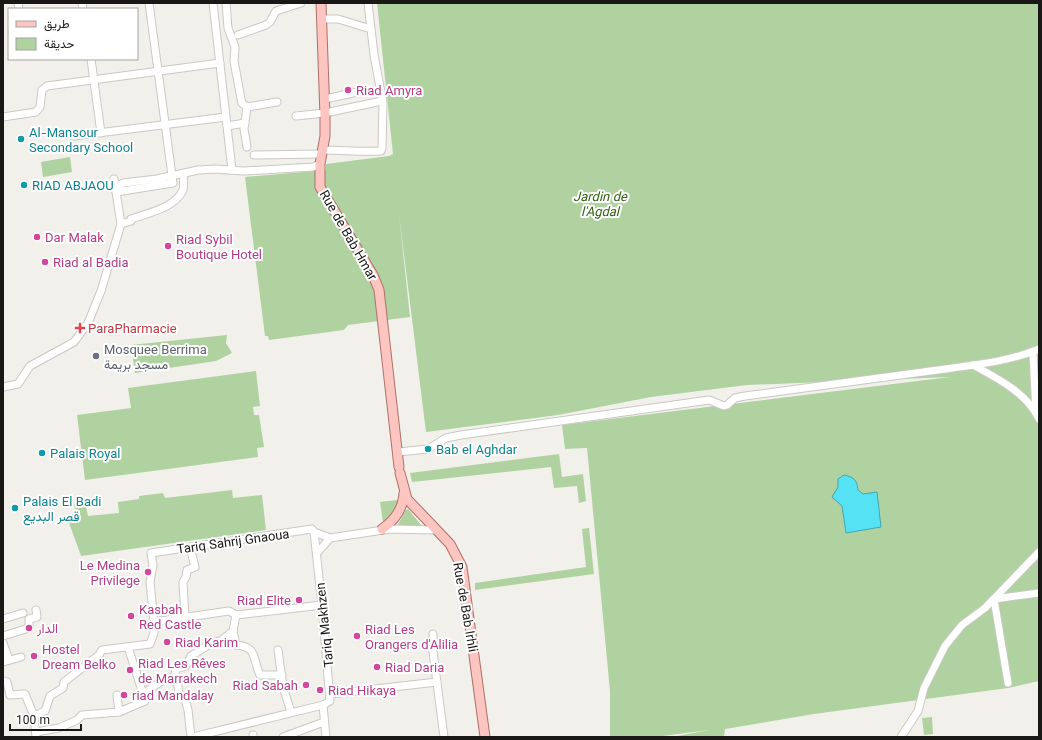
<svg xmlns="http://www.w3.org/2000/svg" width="1042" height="740" viewBox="0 0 1042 740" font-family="Georgia,Vazirmatn,serif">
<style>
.green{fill:#b0d2a1}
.water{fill:#55e2f5;stroke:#43a5b2}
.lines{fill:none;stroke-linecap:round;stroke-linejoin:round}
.minor-casing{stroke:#cac8c3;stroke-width:9}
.major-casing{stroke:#ad7069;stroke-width:11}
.minor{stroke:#fff;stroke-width:7}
.major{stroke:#fdc5c0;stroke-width:9}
.hotel-dot{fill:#d1479c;stroke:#fff;stroke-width:1.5}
.culture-dot{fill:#0f9aa8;stroke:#fff;stroke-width:1.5}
.health-dot{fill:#e0444e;stroke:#fff;stroke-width:1.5}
.worship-dot{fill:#6b7280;stroke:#fff;stroke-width:1.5}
.labels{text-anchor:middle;stroke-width:4;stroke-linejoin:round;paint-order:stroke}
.hotel-label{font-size:13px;fill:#b23c85;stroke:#fff;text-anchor:start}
.culture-label{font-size:13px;fill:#0d838f;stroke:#fff;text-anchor:start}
.park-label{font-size:13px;font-style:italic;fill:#326312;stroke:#fff}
.street-label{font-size:13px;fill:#191816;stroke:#fff}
.health-label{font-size:13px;fill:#be3a42;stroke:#fff;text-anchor:start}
.worship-label{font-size:13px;fill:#5b616d;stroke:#fff;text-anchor:start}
</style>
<rect width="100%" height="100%" fill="#f2f0eb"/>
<g class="green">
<polygon points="377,3 1039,3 1039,681 1008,688 814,714 725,729 724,737 672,737 709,730 655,737 610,737 610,691 587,448 565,449 562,425 950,377 747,385 651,397 558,415 426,432 399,214 410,317 348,325 344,330 269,340 268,336 265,336 245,177 326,170 326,164 389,156 393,154"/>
<polygon points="70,157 72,172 43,177 41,162"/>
<polygon points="227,335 226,343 232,353 216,361 135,373 131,345"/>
<polygon points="256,371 260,406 253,407 254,415 259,415 264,447 257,448 258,457 85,480 77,415 131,408 128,388"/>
<polygon points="559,454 562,477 583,474 586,501 579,503 577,486 554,488 551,467 412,482 410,473"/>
<polygon points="232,490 233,498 262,495 266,530 81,556 68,520 71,519 75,510 74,504 85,502 88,516 119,513 118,502 139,499 139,496 163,493 165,498"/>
<path d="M397 500C398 507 390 519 383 522L380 502Z"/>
<polygon points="408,509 421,525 420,527 397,526 406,510"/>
<polygon points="589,528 594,574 475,590 475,583 586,567 582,529"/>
<polygon points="932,717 933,734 924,735 922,718"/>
</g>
<path class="water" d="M844 475C854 477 857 480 858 490L863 494 877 492 881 527 846 533 842 506 832 497 838 487V479Z"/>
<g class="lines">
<defs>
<g id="minor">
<polyline points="18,3 19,9"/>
<polyline points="82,3 83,9"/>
<polyline points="213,3 232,170"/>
<polyline points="226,3 228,28 235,47 234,61 241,99 242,103 247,107 244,129 247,147"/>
<polyline points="322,19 338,19 371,29"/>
<polyline points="238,35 266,25 270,22 276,11 301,3"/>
<polyline points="91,59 101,133"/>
<polyline points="325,99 362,91"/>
<polyline points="247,107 277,102"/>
<polyline points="296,116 325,113 382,101"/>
<polyline points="3,117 36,112 40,107 42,90 47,86 220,63"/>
<polyline points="227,126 245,123"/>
<polyline points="74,136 226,117"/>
<path d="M322 150C342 150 361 152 381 151L382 148 383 103 374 55 368 3"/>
<polyline points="254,155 321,154"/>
<polyline points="115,188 123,183 157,179 198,170 215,169 244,171 313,167 320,164"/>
<polyline points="116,192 173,183 149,3"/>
<path d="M121 224 131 221V219C148 213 175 208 183 190 184 186 183 179 184 174"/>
<polyline points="1033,353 1036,413"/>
<path d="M973 365C997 378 1027 393 1039 419"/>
<polyline points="3,387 18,384 30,366 74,342 88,323 101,291 121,224 114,179"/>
<path d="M398 452 428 449 446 438 461 435 709 400 724 406 727 405 735 398 745 396C805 388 864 380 923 372 962 366 1003 364 1039 349"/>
<polyline points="317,553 330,538"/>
<polyline points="236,615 322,605"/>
<polyline points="185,618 183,582 186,577 187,570 195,567 190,547"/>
<polyline points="3,619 23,613"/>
<polyline points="154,622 150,582 153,565 151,553 312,529 314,532 330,538 390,529 436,530"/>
<path d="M233 631 236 645C258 647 252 658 260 675H282"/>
<polyline points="433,634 433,652 444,737"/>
<polyline points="3,636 29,628 29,619 37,617 36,610"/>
<polyline points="3,643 9,660"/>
<polyline points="128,647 143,694 163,680 175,676"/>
<polyline points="278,650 283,687 291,712"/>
<polyline points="3,662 21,657"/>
<polyline points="3,681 7,682 10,695 25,694 34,716 36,737"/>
<polyline points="1008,683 994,599 1039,593"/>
<polyline points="331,694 437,682"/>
<polyline points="117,695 119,712 145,701"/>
<polyline points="323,705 326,737"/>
<polyline points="34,716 45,711 50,696 63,688 64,682 99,655 102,650 150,644 154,633 154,622 229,611 236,615"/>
<polyline points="36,732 59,728 77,720 82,715 119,712"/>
<polyline points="253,735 253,737"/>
<polyline points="191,737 188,710 185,699 179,693 175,669 186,666 191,656 210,644 222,640 233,631 236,615"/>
<polyline points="193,737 323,705 330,701 322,605 314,532"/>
<polyline points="283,737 324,722"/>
<polyline points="901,737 918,711 924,688 945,646 962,625 985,608 1039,552"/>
</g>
<g id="major">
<polyline points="321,3 325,116 325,136 320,164 320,187 373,275 379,290 399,467"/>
<polyline points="400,473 407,499 450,544 462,567 485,737"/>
<path d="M382 529C394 521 403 509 404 493"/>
</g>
</defs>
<use href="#minor" class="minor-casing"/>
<use href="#major" class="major-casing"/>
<use href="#minor" class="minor"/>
<use href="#major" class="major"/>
</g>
<g class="hotel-dot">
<circle cx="348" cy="90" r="4"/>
<circle cx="37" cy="237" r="4"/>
<circle cx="168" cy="246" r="4"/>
<circle cx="45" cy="262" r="4"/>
<circle cx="148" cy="572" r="4"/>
<circle cx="299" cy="600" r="4"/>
<circle cx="131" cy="616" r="4"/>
<circle cx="29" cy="628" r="4"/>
<circle cx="357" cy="636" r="4"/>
<circle cx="167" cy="642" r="4"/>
<circle cx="34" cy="656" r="4"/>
<circle cx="377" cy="667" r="4"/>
<circle cx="130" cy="670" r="4"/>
<circle cx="306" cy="685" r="4"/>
<circle cx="320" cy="690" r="4"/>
<circle cx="124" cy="695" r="4"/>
</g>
<g class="culture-dot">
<circle cx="21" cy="139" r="4"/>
<circle cx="24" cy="185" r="4"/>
<circle cx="428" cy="449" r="4"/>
<circle cx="42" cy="453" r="4"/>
<circle cx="15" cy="508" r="4"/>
</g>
<path class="health-dot" d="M78 322h4v4h4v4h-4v4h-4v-4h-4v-4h4z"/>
<circle class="worship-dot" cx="96" cy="356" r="4"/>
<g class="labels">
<g class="hotel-label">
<text x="356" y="95">Riad Amyra</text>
<text x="45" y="242">Dar Malak</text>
<text x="176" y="244">Riad Sybil<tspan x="176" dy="15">Boutique Hotel</tspan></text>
<text x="53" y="267">Riad al Badia</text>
<text x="140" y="570" text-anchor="end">Le Medina<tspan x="140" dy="15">Privilege</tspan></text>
<text x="291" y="605" text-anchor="end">Riad Elite</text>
<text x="139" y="614">Kasbah<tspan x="139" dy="15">Red Castle</tspan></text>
<text x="37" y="633">الدار</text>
<text x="365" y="634">Riad Les<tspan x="365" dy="15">Orangers d'Alilia</tspan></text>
<text x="175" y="647">Riad Karim</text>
<text x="42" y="654">Hostel<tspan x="42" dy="15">Dream Belko</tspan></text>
<text x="138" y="668">Riad Les Rêves<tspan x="138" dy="15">de Marrakech</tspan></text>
<text x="385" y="672">Riad Daria</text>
<text x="298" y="690" text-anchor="end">Riad Sabah</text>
<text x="328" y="695">Riad Hikaya</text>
<text x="132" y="700">riad Mandalay</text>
</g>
<g class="culture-label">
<text x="29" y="137">Al-Mansour<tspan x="29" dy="15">Secondary School</tspan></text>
<text x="32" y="190">RIAD ABJAOU</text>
<text x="436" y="454">Bab el Aghdar</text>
<text x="50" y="458">Palais Royal</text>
<text x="23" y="506">Palais El Badi<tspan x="23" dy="15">قصر البديع</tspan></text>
</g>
<g class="park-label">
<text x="600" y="201">Jardin de<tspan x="600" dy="15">l'Agdal</tspan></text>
</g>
<g class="street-label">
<text transform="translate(349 235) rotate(60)" y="5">Rue de Bab Hmar</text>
<text transform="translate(233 541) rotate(-8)" y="5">Tariq Sahrij Gnaoua</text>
<text transform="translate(466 607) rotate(80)" y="5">Rue de Bab Irhli</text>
<text transform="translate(324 625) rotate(-96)" y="5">Tariq Makhzen</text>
</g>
<g class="health-label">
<text x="88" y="333">ParaPharmacie</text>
</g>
<g class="worship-label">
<text x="104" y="354">Mosquee Berrima<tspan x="104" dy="15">مسجد بريمة</tspan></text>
</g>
</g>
<rect width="1042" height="740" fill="none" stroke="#191816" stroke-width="8"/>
<rect x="8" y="8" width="130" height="52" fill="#ffffff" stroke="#a3a3a2"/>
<rect x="16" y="21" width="20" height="6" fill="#fdc5c0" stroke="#a3a3a2"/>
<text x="44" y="28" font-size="12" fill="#191816">طريق</text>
<rect x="16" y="38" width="20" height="12" fill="#b0d2a1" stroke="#a3a3a2"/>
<text x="44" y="48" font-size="12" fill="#191816">حديقة</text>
<path d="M10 724v6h71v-6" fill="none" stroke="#191816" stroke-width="2"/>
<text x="16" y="724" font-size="12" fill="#191816" stroke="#ffffff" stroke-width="3" paint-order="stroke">100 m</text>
</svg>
